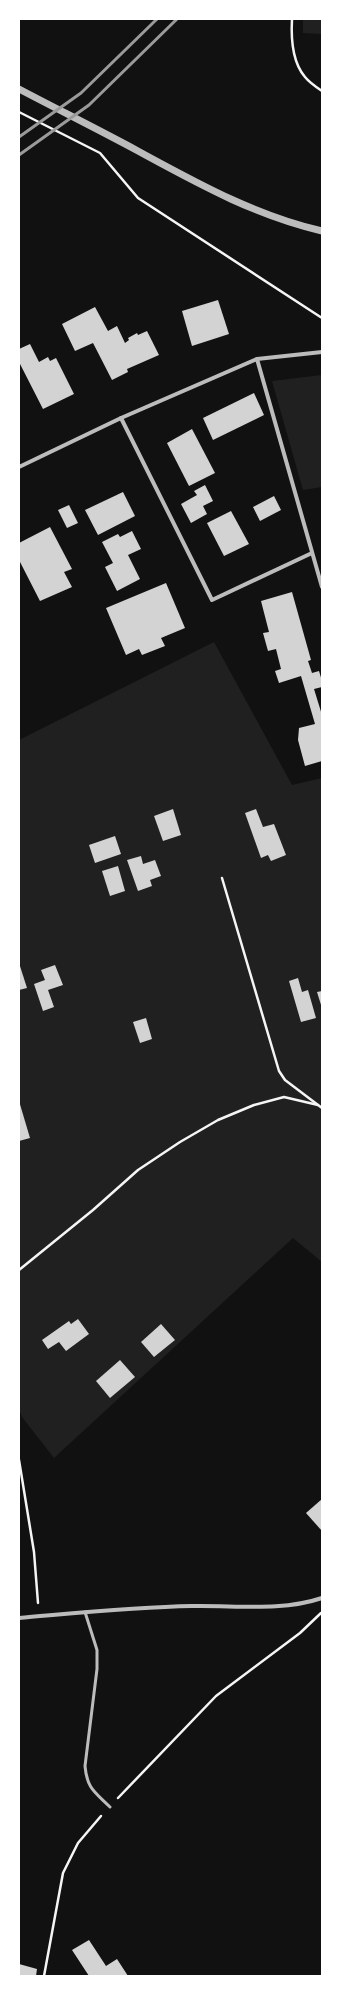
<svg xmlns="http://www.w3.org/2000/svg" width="341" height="1995" viewBox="0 0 341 1995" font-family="'Source Sans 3',sans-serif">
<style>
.green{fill:#202020}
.building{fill:#d3d3d3}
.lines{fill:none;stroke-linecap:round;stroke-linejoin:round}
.path{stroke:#f5f5f5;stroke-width:2.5}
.service{stroke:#bcbcbc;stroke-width:3}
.minor{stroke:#bcbcbc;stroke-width:4}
.tertiary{stroke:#bcbcbc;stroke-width:7}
.rail{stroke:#9a9a9a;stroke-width:3}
</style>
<rect width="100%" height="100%" fill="#111"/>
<g class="green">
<polygon points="303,19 322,19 322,34 303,33"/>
<polygon points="322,375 322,487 303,490 272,381"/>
<polygon points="214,642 292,785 322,778 322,1262 293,1238 54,1458 22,1417 19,1409 19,740"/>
</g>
<g class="building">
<polygon points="218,300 229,334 192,346 182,311"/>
<polygon points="95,307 108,331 117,326 125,343 129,340 128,338 137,333 138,335 147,331 159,355 127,369 128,372 112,380 93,343 75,351 62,324"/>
<polygon points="30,344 39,362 48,357 50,361 56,358 74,394 43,409 19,362 19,349"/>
<polygon points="254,393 264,415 213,440 203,418"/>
<polygon points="192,429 215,473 189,486 167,443"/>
<polygon points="205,485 213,501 203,506 207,514 191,523 181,504 197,495 194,491"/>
<polygon points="123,492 135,516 98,535 85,510"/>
<polygon points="274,496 281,510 260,521 253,507"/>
<polygon points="69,505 78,523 67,528 58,510"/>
<polygon points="231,511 249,544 224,556 207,523"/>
<polygon points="50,527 72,569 64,572 72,587 40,601 19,560 19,543"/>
<polygon points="132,531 141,549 128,555 140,579 117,591 105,567 113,563 102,542 118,534 120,537"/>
<polygon points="166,583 185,628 161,638 165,646 142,655 139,649 126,655 106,608"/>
<polygon points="292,592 311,660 308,661 312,673 319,671 322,681 322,687 314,689 322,715 322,761 305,766 298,740 299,728 315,724 301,676 279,683 275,671 281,669 276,649 268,651 263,633 269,632 261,601"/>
<polygon points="173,809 181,835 163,841 154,816"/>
<polygon points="256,809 263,827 274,824 286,855 271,861 268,855 261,858 245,813"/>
<polygon points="115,836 121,854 95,863 89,845"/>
<polygon points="141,856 143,864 155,860 161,876 150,880 152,886 138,891 127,860"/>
<polygon points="118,866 125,891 110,896 102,871"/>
<polygon points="19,963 27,988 19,990"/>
<polygon points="55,965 63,985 48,990 54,1007 43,1011 34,984 45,980 41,970"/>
<polygon points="298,978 302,992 308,990 316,1018 301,1022 289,981"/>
<polygon points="322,991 322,1008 317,992"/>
<polygon points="146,1018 152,1039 140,1043 133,1022"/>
<polygon points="19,1101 30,1138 19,1141"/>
<polygon points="78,1319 89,1334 66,1351 59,1342 48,1349 42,1340 69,1321 71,1324"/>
<polygon points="161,1324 175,1340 154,1357 141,1342"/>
<polygon points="120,1360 135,1377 110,1398 96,1381"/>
<polygon points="322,1499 322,1531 306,1513"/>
<polygon points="89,1940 106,1966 117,1959 128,1976 89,1976 72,1950"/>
<polygon points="19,1964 37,1969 36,1976 19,1976"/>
</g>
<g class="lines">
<g class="path">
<path d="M292 19C291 37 292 62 305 77 309 82 316 87 322 91"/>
<polyline points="19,112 100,153 138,198 322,318"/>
<polyline points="222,878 279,1071 285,1080 322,1108"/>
<polyline points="19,1270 93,1210 138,1170 180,1142 218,1120 254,1105 284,1097 318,1105"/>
<polyline points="19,1460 34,1552 38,1603"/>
<polyline points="118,1798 216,1696 300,1633 321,1613"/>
<polyline points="44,1976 63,1873 78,1843 101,1816"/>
</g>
<path class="service" d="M85 1612 97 1650V1669L85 1766C87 1789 95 1792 110 1807"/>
<g class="minor">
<polyline points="257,359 322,587"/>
<polyline points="121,418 212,600 312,553"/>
<polyline points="19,467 121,418 257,359 322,352"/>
<path d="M19 1618C77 1613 134 1607 192 1606 236 1605 280 1612 322 1598"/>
</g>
<path class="tertiary" d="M19 89C59 110 99 130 138 151 197 183 256 216 322 231"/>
<g class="rail">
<polyline points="19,137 81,93 157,19"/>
<polyline points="19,155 89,105 177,19"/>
</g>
</g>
<rect width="341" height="1995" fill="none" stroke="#ffffff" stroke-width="40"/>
</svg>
